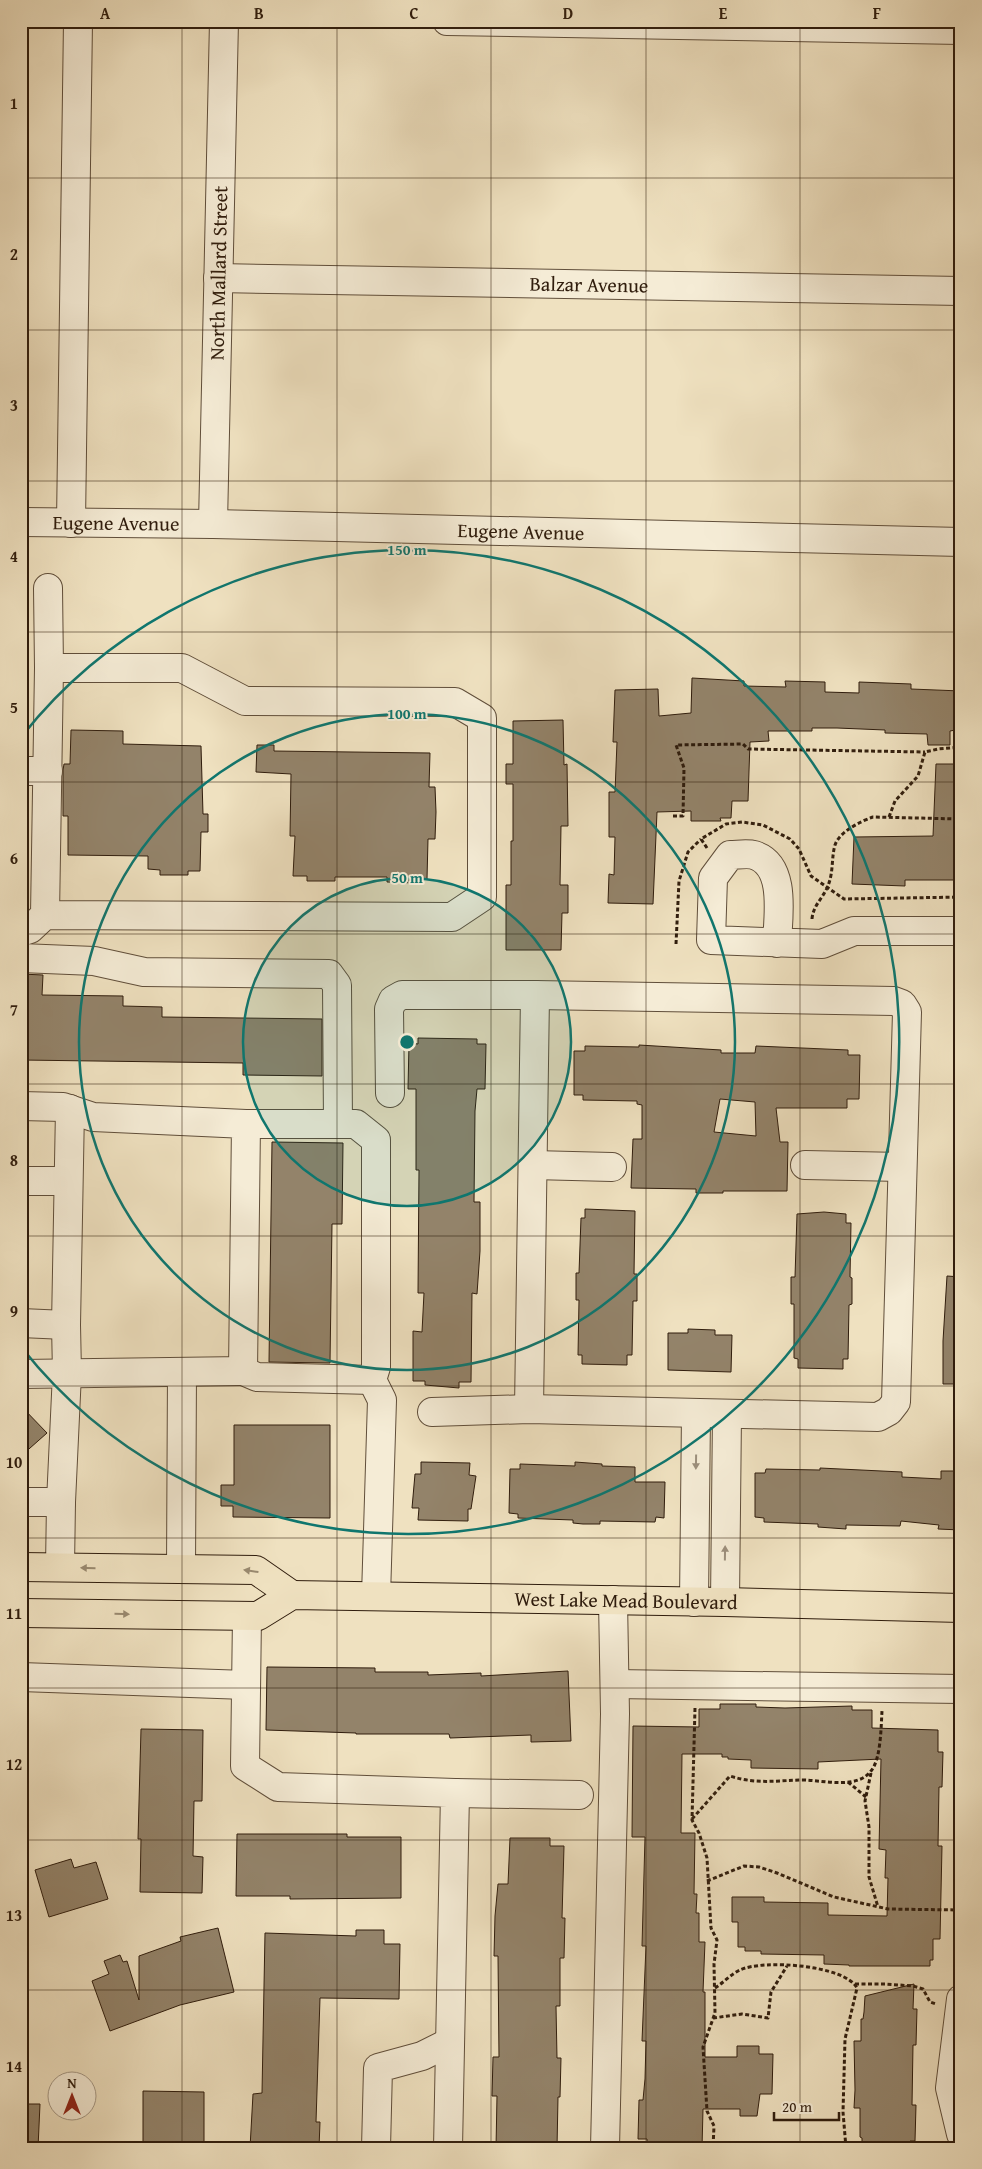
<svg xmlns="http://www.w3.org/2000/svg" width="982" height="2169" viewBox="0 0 982 2169" font-family="'Gentium Book Plus',serif">
<style>
.building{fill:#93836a;stroke:#301d0d;fill-rule:evenodd}
.lines{fill:none;stroke-linecap:round;stroke-linejoin:round}
.minor-casing{stroke:#604e3a;stroke-width:30}
.major-casing{stroke:#301d0d;stroke-width:30}
.path{stroke:#301d0d;stroke-width:3;stroke-dasharray:4 2.5;stroke-linecap:butt}
.minor{stroke:#f5ecd6;stroke-width:28}
.major{stroke:#efe1c0;stroke-width:28}
.oneway{fill:#9c8f7c}
.oneway2{fill:#99896f}
.grid{fill:none;stroke:#301d0d;stroke-width:1;stroke-opacity:0.55}
.ring{fill:none;stroke:#0f766e;stroke-width:2.5}
.labels{text-anchor:middle;stroke-width:4;stroke-linejoin:round;paint-order:stroke}
.street-label{font-size:20px;fill:#301d0d;stroke:#f5ecd6}
.centre{fill:#0f766e;stroke:#f5ecd6;stroke-width:2.5}
.ring-label{font-size:15px;text-anchor:middle;font-weight:bold;fill:#0f766e;stroke:#f5ecd6;stroke-width:4;stroke-linejoin:round;paint-order:stroke}
.neatline{fill:none;stroke:#301d0d;stroke-width:2}
.grid-label{font-size:16px;text-anchor:middle;font-weight:bold;fill:#301d0d}
</style>
<rect width="100%" height="100%" fill="#efe1c0"/>
<filter id="stains"><feTurbulence type="fractalNoise" baseFrequency=".004" numOctaves="4"/><feColorMatrix values="0 0 0 0 .2 0 0 0 0 .09 0 0 0 0 .02 0 0 0 .5 -.17"/></filter>
<radialGradient id="worn" r=".72"><stop offset=".6" stop-color="#630" stop-opacity="0"/><stop offset="1" stop-color="#630" stop-opacity=".3"/></radialGradient>
<g class="building">
<polygon points="692,678 744,681 744,686 786,687 785,681 825,682 825,692 859,693 859,682 911,684 911,689 961,691 961,729 950,731 950,745 928,745 927,734 885,733 885,730 837,728 812,728 812,731 768,731 769,741 750,742 748,801 732,801 731,818 720,818 721,821 691,821 691,811 657,812 653,904 608,903 609,874 614,875 615,837 609,837 609,792 615,792 617,742 613,742 615,690 658,689 659,716 691,713"/>
<polygon points="563,720 564,765 567,764 568,826 561,826 560,885 568,885 568,913 562,913 561,950 506,950 506,885 511,885 511,841 513,841 513,784 506,784 506,764 513,764 513,721"/>
<polygon points="71,730 123,731 123,744 201,746 203,814 208,814 208,832 201,832 200,871 188,871 188,875 160,875 160,870 148,869 148,856 68,855 68,816 63,816 63,770 64,764 70,764"/>
<polygon points="257,745 274,745 274,751 430,753 429,787 435,787 436,812 435,839 428,839 427,879 416,879 415,883 387,882 387,877 335,877 335,881 307,881 307,876 293,876 295,836 290,836 291,774 256,772"/>
<polygon points="936,764 961,764 961,880 905,880 905,886 852,884 854,837 933,836"/>
<polygon points="21,974 43,975 42,995 123,996 123,1006 162,1007 162,1017 322,1019 322,1076 243,1075 243,1063 21,1060"/>
<polygon points="418,1038 477,1039 477,1044 486,1044 485,1089 477,1089 475,1111 474,1202 480,1202 480,1251 477,1294 472,1293 471,1382 459,1382 459,1388 425,1385 425,1381 413,1381 413,1331 422,1332 424,1293 418,1293 419,1170 416,1170 416,1089 408,1089 409,1043 418,1044"/>
<path d="M639 1045 721 1050V1053H755L756 1046 848 1050V1055H860L859 1099H847V1108H776L780 1142H788L787 1191H723V1193H696V1189L631 1188 633 1139H642V1105L637 1104V1101L583 1100V1095H574V1051H585V1046L639 1047ZM720 1099 755 1102 756 1136 714 1132Z"/>
<polygon points="272,1142 343,1143 342,1224 332,1224 330,1363 269,1362"/>
<polygon points="585,1209 635,1211 634,1274 637,1274 637,1301 633,1301 632,1355 627,1355 627,1365 582,1364 582,1355 578,1355 579,1300 576,1300 576,1273 579,1273 581,1218 585,1218"/>
<polygon points="824,1212 846,1214 846,1223 851,1223 850,1277 852,1278 852,1304 849,1305 848,1359 843,1359 843,1369 798,1368 798,1359 794,1358 794,1304 791,1304 791,1277 795,1277 797,1214"/>
<polygon points="947,1276 961,1277 961,1384 943,1384 943,1341"/>
<polygon points="688,1329 715,1330 715,1335 732,1335 731,1372 668,1370 668,1333 688,1333"/>
<polygon points="21,1406 47,1433 21,1456"/>
<polygon points="234,1425 330,1425 330,1518 233,1517 233,1506 221,1506 221,1485 234,1485"/>
<polygon points="421,1462 470,1463 469,1475 476,1476 471,1509 468,1509 468,1521 418,1520 419,1508 412,1508 415,1474 421,1474"/>
<polygon points="575,1462 602,1464 602,1466 635,1467 635,1482 665,1482 664,1518 656,1517 655,1522 600,1521 600,1524 583,1524 573,1523 573,1520 518,1518 518,1514 509,1513 510,1469 520,1469 520,1464 575,1466"/>
<polygon points="820,1468 902,1472 902,1477 941,1479 941,1471 961,1471 961,1530 938,1529 939,1525 901,1521 900,1526 846,1525 846,1529 818,1527 818,1524 764,1522 764,1518 755,1517 755,1473 765,1473 766,1469 820,1470"/>
<polygon points="267,1667 375,1668 375,1672 428,1672 428,1675 481,1673 481,1676 568,1671 571,1741 531,1742 531,1735 450,1738 449,1734 356,1734 356,1733 266,1730"/>
<polygon points="720,1704 756,1704 756,1707 785,1708 852,1706 852,1710 872,1710 872,1728 938,1730 938,1752 943,1752 942,1787 939,1787 938,1846 942,1846 940,1939 933,1939 933,1960 930,1960 930,1966 849,1966 849,1965 824,1964 824,1955 761,1954 761,1951 745,1951 745,1947 738,1947 738,1922 732,1922 732,1897 764,1897 764,1902 828,1903 828,1915 887,1916 888,1878 885,1878 886,1850 879,1849 881,1759 818,1762 818,1769 751,1768 751,1760 728,1759 728,1757 722,1757 722,1754 682,1754 681,1833 695,1833 694,1894 697,1894 696,1913 699,1913 699,1942 705,1942 703,1992 705,1992 705,2057 737,2057 737,2046 759,2046 759,2054 773,2054 772,2094 760,2094 757,2116 740,2116 740,2109 703,2109 702,2148 647,2148 647,2139 638,2139 639,2100 643,2100 645,2079 646,2041 642,2041 646,1946 642,1946 645,1837 632,1837 633,1726 699,1727 699,1709 720,1709"/>
<polygon points="141,1729 203,1730 202,1801 194,1801 193,1856 203,1857 202,1893 140,1892 141,1839 138,1839"/>
<polygon points="237,1834 347,1834 347,1837 401,1837 401,1898 290,1899 290,1896 236,1896"/>
<polygon points="510,1838 550,1838 550,1846 564,1846 562,1918 565,1918 564,1958 560,1958 560,2006 556,2006 557,2058 561,2058 560,2097 558,2097 557,2148 496,2148 497,2096 492,2096 493,2057 499,2057 498,1956 494,1956 495,1916 498,1884 508,1884"/>
<polygon points="71,1859 74,1868 96,1862 108,1899 49,1917 35,1870"/>
<polygon points="218,1928 234,1992 180,2005 110,2031 92,1981 109,1974 104,1961 120,1955 123,1962 127,1961 139,2000 139,1956 181,1941 180,1937"/>
<polygon points="356,1930 384,1930 384,1944 400,1944 399,1999 320,1998 316,2122 320,2122 319,2148 250,2148 253,2094 262,2093 265,1933 356,1936"/>
<polygon points="914,1984 913,2009 917,2009 916,2045 913,2045 912,2105 916,2105 915,2141 910,2141 910,2148 862,2148 862,2138 860,2137 860,2108 854,2108 855,2090 854,2041 861,2041 861,2019 863,2019 864,2012 865,1996"/>
<polygon points="143,2091 204,2092 204,2148 143,2148"/>
<polygon points="21,2104 40,2104 38,2148 21,2148"/>
</g>
<g class="lines">
<defs>
<g id="minor">
<polyline points="447,21 961,30"/>
<path id="s1" d="M218 278 961 291"/>
<path id="s2" d="M21 522 213 524 961 542"/>
<polyline points="71,523 78,21"/>
<path id="s3" d="M213 524 224 21"/>
<polyline points="48,588 49,668"/>
<polyline points="21,771 48,771"/>
<polyline points="21,932 30,929 45,915 452,917 482,897 482,718 455,702 245,701 182,668 49,668 45,915"/>
<path d="M777 943C778 917 787 865 754 855 747 853 737 855 730 855L713 878 711 940 822 944 854 931H961"/>
<polyline points="21,958 94,961 144,972 329,974 337,985 338,1124"/>
<polyline points="390,1093 389,1009 393,1000 402,995 535,995 894,1001 902,1004 907,1012 896,1402 889,1411 878,1417 529,1409 432,1412"/>
<polyline points="21,1106 63,1107 93,1117 246,1124 243,1371 21,1374"/>
<polyline points="533,1165 612,1167"/>
<polyline points="805,1165 902,1167"/>
<polyline points="21,1181 68,1181"/>
<polyline points="21,1323 66,1325"/>
<polyline points="243,1371 257,1377 372,1380 376,1367 376,1140 356,1124 246,1124"/>
<polyline points="372,1380 382,1400 376,1596"/>
<polyline points="529,1409 535,995"/>
<polyline points="21,1502 61,1502 67,1373 66,1325 70,1109"/>
<polyline points="60,1567 61,1502"/>
<polyline points="181,1569 182,1372"/>
<polyline points="694,1602 696,1413"/>
<polyline points="725,1602 727,1414"/>
<polyline points="247,1616 245,1766 278,1787 455,1793 448,2148"/>
<polyline points="21,1677 246,1685"/>
<polyline points="615,1684 961,1689"/>
<polyline points="455,1793 579,1795"/>
<polyline points="961,1999 950,2088 961,2134"/>
<polyline points="376,2148 378,2068 422,2056 450,2042"/>
<polyline points="605,2148 615,1714 613,1600"/>
</g>
<g id="major">
<polyline points="21,1567 256,1570 292,1595"/>
<path id="s4" d="M21 1613 258 1616 292 1595 725 1602 961 1608"/>
</g>
</defs>
<use href="#minor" class="minor-casing"/>
<use href="#major" class="major-casing"/>
<g class="path">
<polyline points="673,816 683,816 684,768 676,745 743,744 748,749 925,752"/>
<polyline points="889,817 895,801 918,776 925,752 938,749 961,747"/>
<polyline points="707,848 701,839 726,824 742,822 763,825 790,839 799,849 811,876 844,899 961,897"/>
<path d="M812 919C813 906 822 899 827 888 834 873 831 859 835 845 839 832 861 821 873 817L961 819"/>
<polyline points="676,944 679,881 688,852 701,839"/>
<polyline points="695,1708 692,1820 699,1833 707,1858 711,1928 717,1940 714,1964 715,2013 703,2047 707,2111 714,2126 713,2148"/>
<polyline points="871,1773 865,1801 869,1827 869,1877 878,1907"/>
<polyline points="848,1782 866,1797"/>
<path d="M692 1819 730 1776C758 1785 778 1780 806 1780 826 1781 857 1789 871 1771 881 1759 881 1727 882 1711"/>
<polyline points="707,1881 744,1866 759,1867 777,1873 834,1897 888,1909 961,1910"/>
<polyline points="855,1984 885,1984 913,1986 923,1989 930,2002 936,2004"/>
<path d="M715 1988C723 1983 731 1974 740 1970 763 1959 845 1965 857 1988L845 2039 843 2112 846 2148"/>
<polyline points="713,2018 742,2014 768,2018 771,1992 787,1966"/>
</g>
<use href="#minor" class="minor"/>
<use href="#major" class="major"/>
</g>
<defs><path id="oneway-solid" d="M-6-.8H1V-3.2L6.5 0L1 3.2V.8H-6Z" transform="scale(1.25)"/></defs>
<g class="oneway">
<use href="#oneway-solid" transform="translate(696 1462) rotate(91)"/>
<use href="#oneway-solid" transform="translate(725 1553) rotate(-89)"/>
</g>
<g class="oneway2">
<use href="#oneway-solid" transform="translate(88 1568) rotate(-179)"/>
<use href="#oneway-solid" transform="translate(251 1571) rotate(-172)"/>
<use href="#oneway-solid" transform="translate(122 1614) rotate(1)"/>
</g>
<path class="grid" d="M182 21V2148M337 21V2148M491 21V2148M646 21V2148M800 21V2148M21 178H961M21 330H961M21 481H961M21 632H961M21 782H961M21 934H961M21 1084H961M21 1236H961M21 1386H961M21 1538H961M21 1688H961M21 1840H961M21 1990H961"/>
<circle cx="407" cy="1042" r="164" fill="#0f766e" fill-opacity=".12"/>
<g class="ring">
<circle cx="407" cy="1042" r="164"/>
<circle cx="407" cy="1042" r="328"/>
<path d="M22 736A492 492 0 1 1 22 1348"/>
</g>
<g class="labels">
<g class="street-label">
<text dy="7" stroke="none"><textPath href="#s3" startOffset="251">North Mallard Street</textPath></text>
<text dy="7" stroke="none"><textPath href="#s1" startOffset="371">Balzar Avenue</textPath></text>
<text dy="7" stroke="none"><textPath href="#s2" startOffset="95">Eugene Avenue</textPath></text>
<text dy="7" stroke="none"><textPath href="#s2" startOffset="500">Eugene Avenue</textPath></text>
<text dy="7" stroke="none"><textPath href="#s4" startOffset="611">West Lake Mead Boulevard</textPath></text>
</g>
</g>
<circle cx="407" cy="1042" r="8" class="centre"/>
<g class="ring-label">
<text x="407" y="555">150 m</text>
<text x="407" y="719">100 m</text>
<text x="407" y="883">50 m</text>
</g>
<rect width="982" height="2169" fill="none" stroke="#efe1c0" stroke-width="55"/>
<g transform="translate(72 2096)"><circle r="24" fill="#f5ecd6" stroke="#a69986"/>
<path d="M0-4L9 19L0 12L-9 19Z" fill="#8f2418"/>
<text y="-8" font-size="14" font-weight="bold" text-anchor="middle" fill="#301d0d">N</text>
</g>
<path d="M774 2112v8h65v-8" fill="none" stroke="#301d0d" stroke-width="2.5"/>
<text x="782" y="2112" font-size="15" fill="#301d0d" stroke="#f5ecd6" stroke-width="4" paint-order="stroke">20 m</text>
<rect x="28" y="28" width="926" height="2114" class="neatline"/>
<g class="grid-label">
<text x="105" y="19">A</text>
<text x="259" y="19">B</text>
<text x="414" y="19">C</text>
<text x="568" y="19">D</text>
<text x="723" y="19">E</text>
<text x="877" y="19">F</text>
<text x="14" y="109">1</text>
<text x="14" y="260">2</text>
<text x="14" y="411">3</text>
<text x="14" y="562">4</text>
<text x="14" y="713">5</text>
<text x="14" y="864">6</text>
<text x="14" y="1015">7</text>
<text x="14" y="1166">8</text>
<text x="14" y="1317">9</text>
<text x="14" y="1468">10</text>
<text x="14" y="1619">11</text>
<text x="14" y="1770">12</text>
<text x="14" y="1921">13</text>
<text x="14" y="2072">14</text>
</g>
<rect width="100%" height="100%" filter="url(#stains)"/>
<rect width="100%" height="100%" fill="url(#worn)"/>
</svg>
